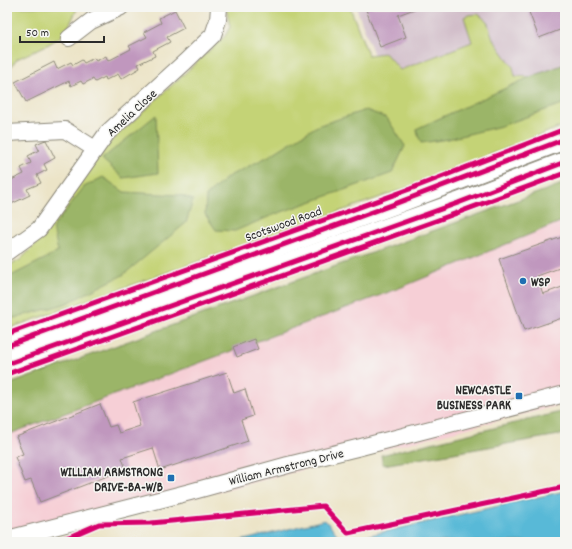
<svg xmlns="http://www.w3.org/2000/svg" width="572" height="549" viewBox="0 0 572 549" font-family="Dekko,sans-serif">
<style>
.built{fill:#f6cfd6}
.industrial{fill:#d1bdc9}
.green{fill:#c4d376;stroke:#787f50}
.forest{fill:#9bb567;stroke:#637049}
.water{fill:#58b9d7;stroke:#427281}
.building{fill:#c097be}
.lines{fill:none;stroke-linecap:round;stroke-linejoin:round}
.minor-casing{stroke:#8c8879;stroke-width:18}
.major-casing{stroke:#8c8879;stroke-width:22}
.minor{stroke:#fff;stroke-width:16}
.major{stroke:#fff;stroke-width:20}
.cycleway-casing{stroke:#f6f6f2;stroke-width:8}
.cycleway{stroke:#d6006c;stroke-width:5}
.poi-dot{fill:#1f6fb2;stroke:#f6f6f2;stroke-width:1.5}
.labels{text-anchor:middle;stroke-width:3;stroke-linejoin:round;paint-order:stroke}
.street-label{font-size:13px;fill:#2b2b2b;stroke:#f6f6f2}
.poi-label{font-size:13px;font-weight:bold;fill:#2b2b2b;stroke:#f6f6f2;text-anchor:end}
</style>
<rect width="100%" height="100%" fill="#f6f6f2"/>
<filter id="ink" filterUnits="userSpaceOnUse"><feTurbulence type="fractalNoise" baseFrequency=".025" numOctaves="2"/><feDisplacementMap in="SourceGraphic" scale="8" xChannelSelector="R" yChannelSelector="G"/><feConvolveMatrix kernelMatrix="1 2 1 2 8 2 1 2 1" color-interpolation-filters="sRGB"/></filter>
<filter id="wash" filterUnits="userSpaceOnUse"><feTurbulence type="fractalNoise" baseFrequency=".012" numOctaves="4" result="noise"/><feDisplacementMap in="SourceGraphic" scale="16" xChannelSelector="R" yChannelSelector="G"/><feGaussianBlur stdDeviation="0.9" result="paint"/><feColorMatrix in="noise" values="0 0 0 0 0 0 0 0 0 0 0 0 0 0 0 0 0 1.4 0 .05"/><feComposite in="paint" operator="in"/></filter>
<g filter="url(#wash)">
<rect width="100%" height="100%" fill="#ece4c7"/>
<polygon class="built" points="565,214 565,406 560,405 17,542 7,542 7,427"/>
<polygon class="industrial" points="356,7 565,7 565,63 530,77 390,98"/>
<g class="green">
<polygon points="7,7 78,7 68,28 60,37 49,44 17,59 7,72"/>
<polygon points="226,7 350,7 368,55 385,53 400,70 472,42 464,17 469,15 478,14 487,21 493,39 513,67 515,76 530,77 565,64 565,125 412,186 7,329 7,266 20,260 45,235 103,149 225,36 230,27"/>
</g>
<g class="forest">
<polygon points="565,64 565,103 501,126 448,139 421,143 416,129 530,77"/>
<polygon points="366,110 387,118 405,146 392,173 273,215 235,231 216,230 205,214 206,196 229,176 269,156 317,126"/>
<polygon points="156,115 158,173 123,178 102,159"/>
<polygon points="103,177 124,192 180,195 193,200 186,223 123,275 65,304 7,320 7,278 58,252 53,227 84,187"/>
<polygon points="565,183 565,220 397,289 7,435 7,385"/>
<polygon points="565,411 565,434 383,465 381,455"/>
</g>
<polygon class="water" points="565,491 565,542 236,542 325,520 343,541"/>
<g id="blocks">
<g class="building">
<polygon points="365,7 417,7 417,8 398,15 406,37 380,47"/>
<polygon points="527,7 565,7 565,28 539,38"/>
<polygon points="175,10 184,28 167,37 170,42 153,51 155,56 138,64 140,68 121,79 118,74 106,80 105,77 95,82 93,79 83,84 81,81 71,86 69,81 26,102 15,82 54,62 57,69 71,62 73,65 82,60 84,63 94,58 96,61 106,56 108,61 131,49 129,46 147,37 144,32 161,23 159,18"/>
<polygon points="46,140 55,158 44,164 47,170 37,175 41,183 27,189 30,195 7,206 7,182 24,174 21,168 31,163 28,156 39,150 36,144 43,141"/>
<polygon points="565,236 565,266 537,276 543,294 565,286 565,317 524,331 499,259"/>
<polygon points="254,339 258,349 237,357 233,347"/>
<polygon points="227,372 234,393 245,389 253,416 241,420 248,441 160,470 153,448 122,458 126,469 40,502 31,480 25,482 15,457 23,454 16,437 100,404 109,427 116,425 119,433 140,426 133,402"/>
</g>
</g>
</g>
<g filter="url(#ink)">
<use href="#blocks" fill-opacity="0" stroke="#8c8879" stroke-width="1"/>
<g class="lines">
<defs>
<g id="minor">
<polyline points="69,38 91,21 121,7"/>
<polyline points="7,133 65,130 95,149"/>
<polyline points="7,252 39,229 107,133 185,62 213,35 218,20 219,7"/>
<polyline points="7,539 190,492 288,465 361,447 565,394"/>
</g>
<g id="major">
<polyline points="7,346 397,203 565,139"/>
<polyline points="7,364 458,203 565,162"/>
</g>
</defs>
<use href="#minor" class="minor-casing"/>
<use href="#major" class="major-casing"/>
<use href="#minor" class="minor"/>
<use href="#major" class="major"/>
<defs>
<g id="cycleway">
<polyline points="7,334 410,189 565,129"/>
<polyline points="7,346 397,203 565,139"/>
<polyline points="7,364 458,203 565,162"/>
<polyline points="7,374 438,220 565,173"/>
<polyline points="51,542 69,537 99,524 151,523 255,513 323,506 348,533 565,487"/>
</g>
</defs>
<use href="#cycleway" class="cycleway-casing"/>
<use href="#cycleway" class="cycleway"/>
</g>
</g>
<g class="poi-dot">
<circle cx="523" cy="281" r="4"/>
<rect x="515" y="392" width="8" height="8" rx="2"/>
<rect x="167" y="474" width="8" height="8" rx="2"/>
</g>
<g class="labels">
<g class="street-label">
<text transform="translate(131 112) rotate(-43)" y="5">Amelia Close</text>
<text transform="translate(283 223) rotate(-20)" y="5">Scotswood Road</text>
<text transform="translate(286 466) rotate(-14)" y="5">William Armstrong Drive</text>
</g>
<g class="poi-label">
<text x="531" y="286" text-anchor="start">WSP</text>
<text x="511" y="394">NEWCASTLE<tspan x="511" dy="15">BUSINESS PARK</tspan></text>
<text x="163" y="476">WILLIAM ARMSTRONG<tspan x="163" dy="15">DRIVE-BA-W/B</tspan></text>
</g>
</g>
<rect width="572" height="549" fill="none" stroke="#f6f6f2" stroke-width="24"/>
<path d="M20 36v6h84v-6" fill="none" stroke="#2b2b2b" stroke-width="2"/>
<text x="26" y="36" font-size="12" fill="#2b2b2b" stroke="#f6f6f2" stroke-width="3" paint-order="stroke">50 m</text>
</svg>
